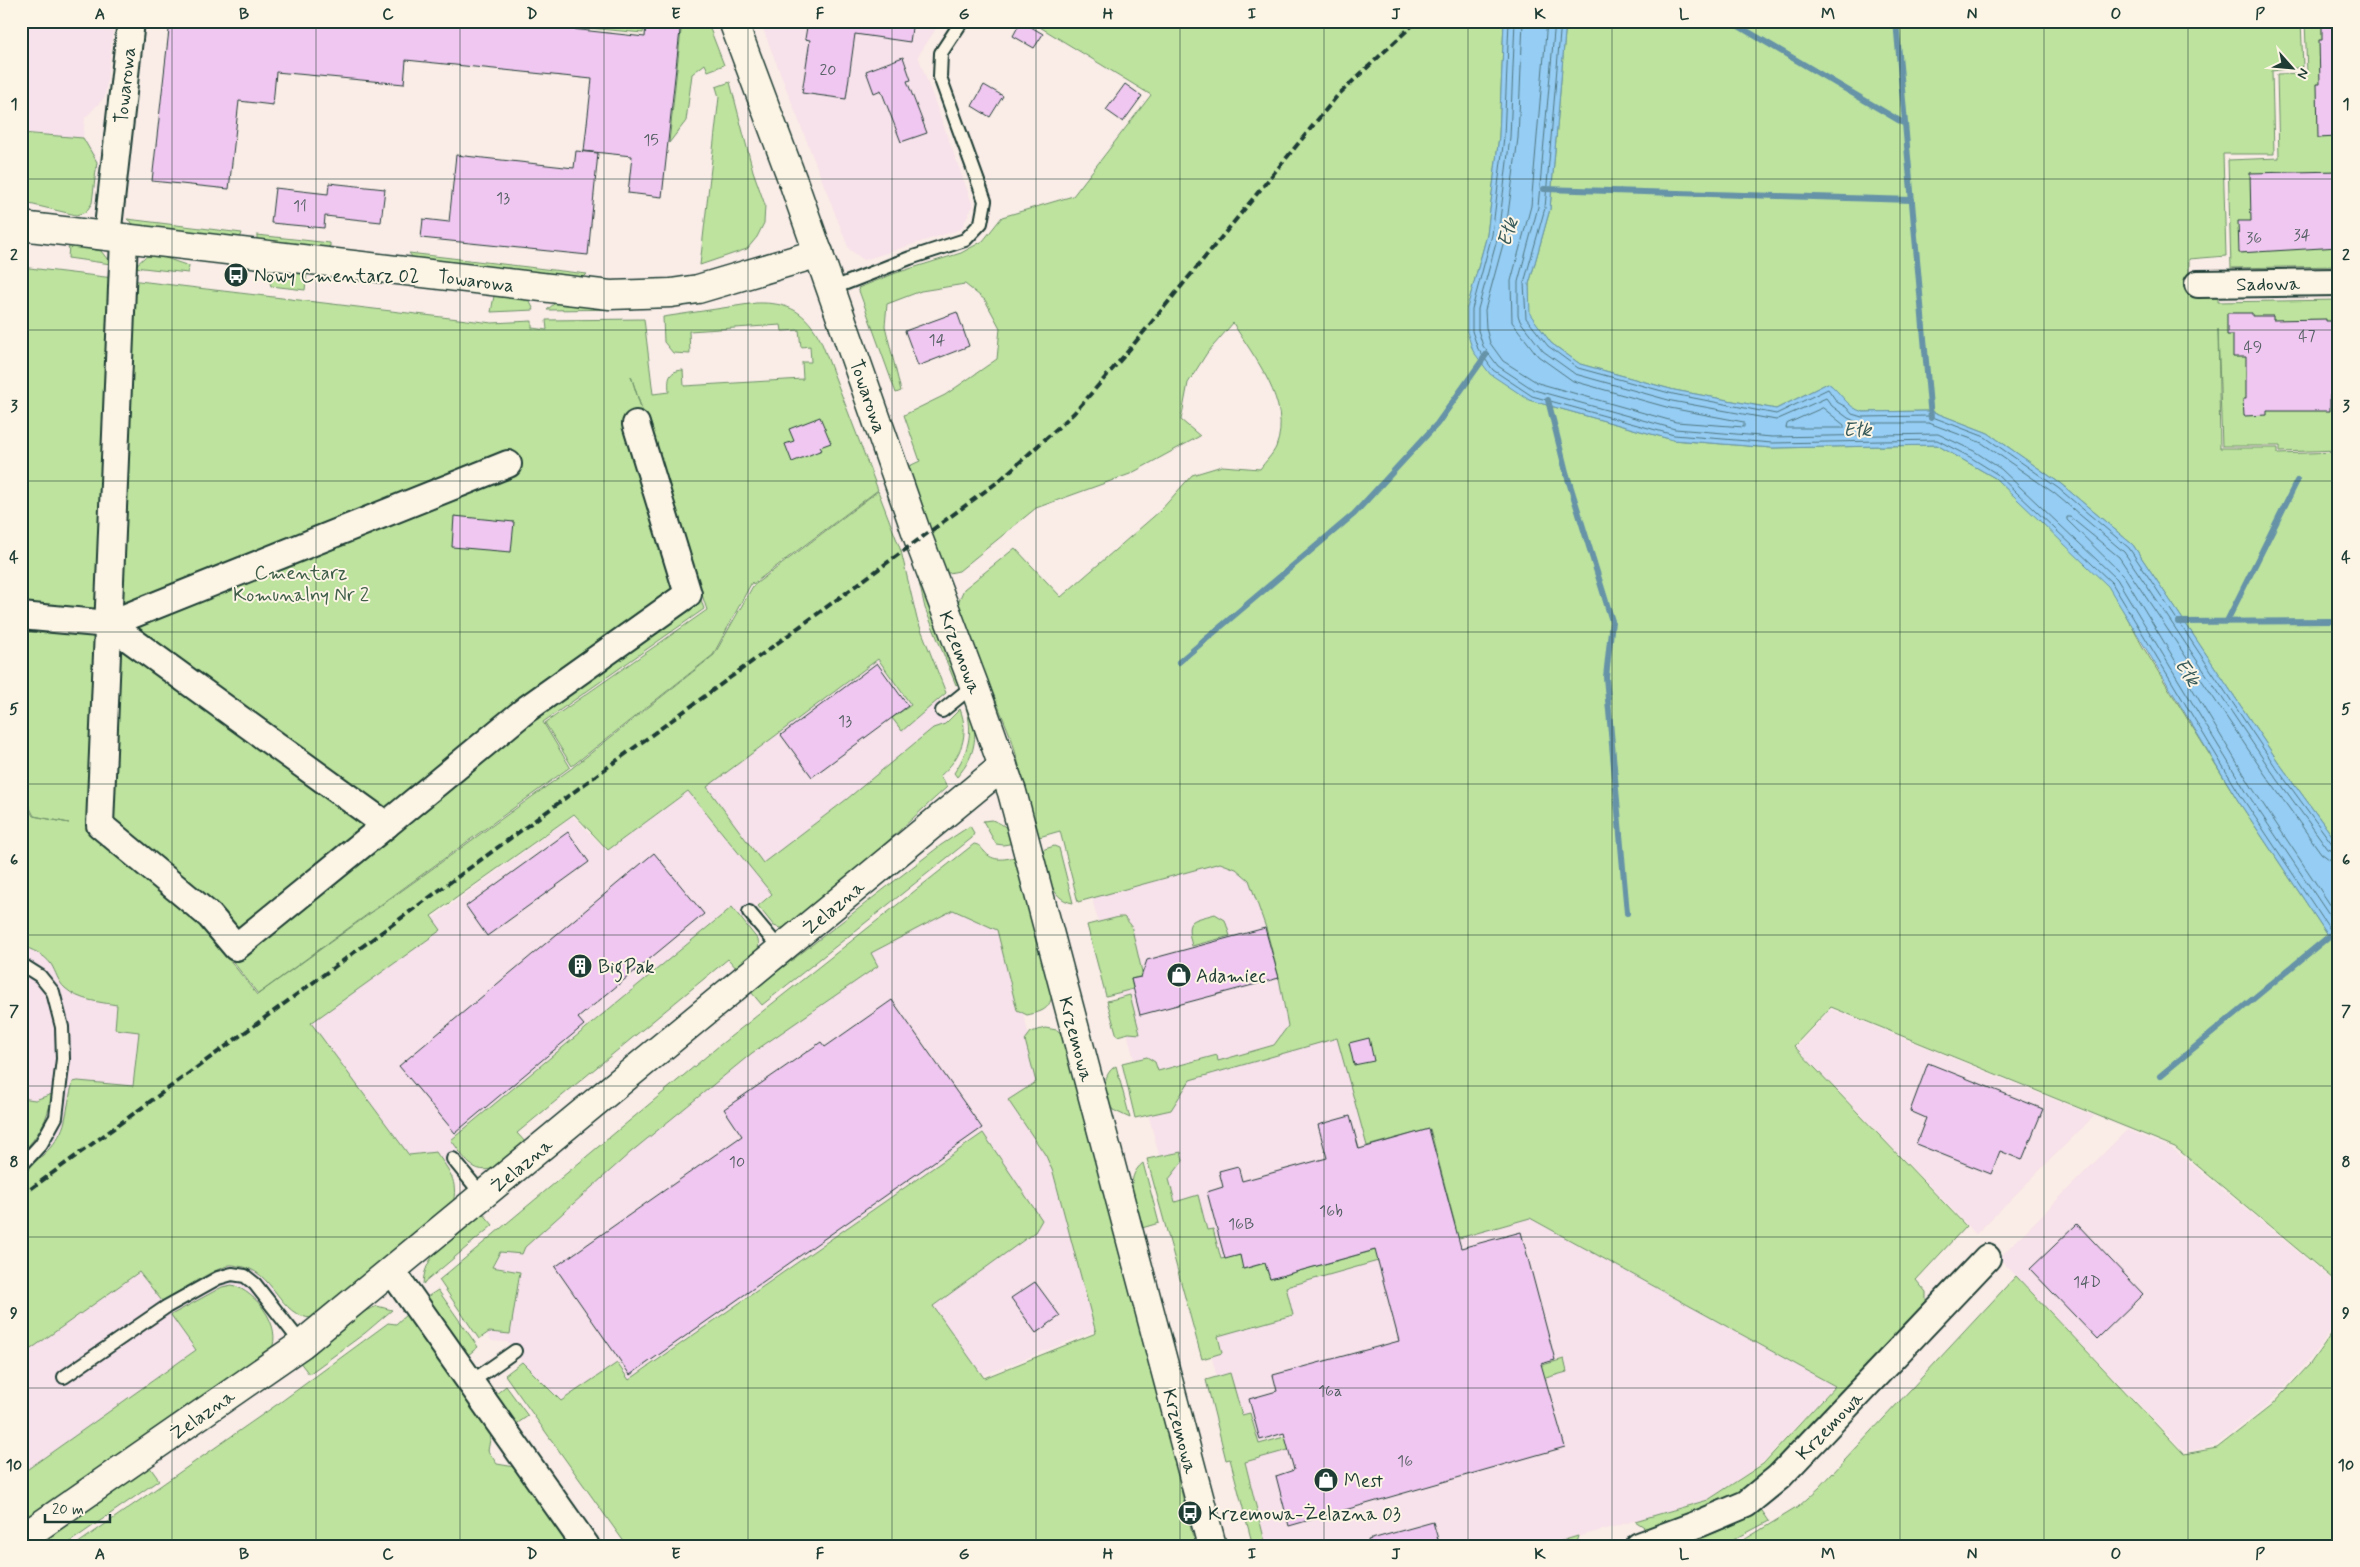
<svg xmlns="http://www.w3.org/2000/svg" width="2360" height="1567" viewBox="0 0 2360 1567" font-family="Mynerve,sans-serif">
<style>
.built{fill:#f7e1ea}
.green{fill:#bde39e;stroke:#6e9069}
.water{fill:#96cdf4;stroke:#6693a7}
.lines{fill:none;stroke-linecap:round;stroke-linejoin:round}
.shore{stroke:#4f7781;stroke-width:1}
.stream{stroke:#6693a7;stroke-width:6}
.building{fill:#f0c7f0;stroke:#1f3d34}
.lane-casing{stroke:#1f3d34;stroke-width:16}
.street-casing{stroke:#1f3d34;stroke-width:30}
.secondary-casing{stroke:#1f3d34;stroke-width:31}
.lane{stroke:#fcf5e5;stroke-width:12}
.street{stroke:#fcf5e5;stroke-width:26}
.secondary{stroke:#fcf5e5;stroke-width:28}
.rail{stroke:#1f3d34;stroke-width:4;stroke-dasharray:8 4;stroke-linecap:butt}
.grid{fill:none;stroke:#1f3d34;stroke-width:1;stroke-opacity:0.55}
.labels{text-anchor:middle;stroke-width:4;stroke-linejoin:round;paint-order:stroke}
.number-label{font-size:16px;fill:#536063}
.street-label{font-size:19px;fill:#1f3d34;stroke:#fcf5e5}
.poi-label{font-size:19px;fill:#1f3d34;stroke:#fcf5e5;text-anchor:start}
.park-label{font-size:19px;fill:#3f5e49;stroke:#fcf5e5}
.water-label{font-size:20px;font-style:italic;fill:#375a5a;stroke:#fcf5e5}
.neatline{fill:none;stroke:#1f3d34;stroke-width:2}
.grid-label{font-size:16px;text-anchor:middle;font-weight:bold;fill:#1f3d34}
</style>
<rect width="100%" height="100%" fill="#faece7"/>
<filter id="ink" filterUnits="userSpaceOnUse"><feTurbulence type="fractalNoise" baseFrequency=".02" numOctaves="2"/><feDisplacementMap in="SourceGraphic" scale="10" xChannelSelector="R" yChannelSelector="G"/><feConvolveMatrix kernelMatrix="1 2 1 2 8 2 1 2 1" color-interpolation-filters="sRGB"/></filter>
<g filter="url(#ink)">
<g class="built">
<polygon points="21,21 114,21 105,97 85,118 84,126 83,136 98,161 94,193 21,183"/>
<polygon points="760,21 941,21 918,56 973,206 961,229 864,260 849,249"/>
<polygon points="911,618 947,725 772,893 453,1159 445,1165 388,1167 286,1025 573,816 607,851 688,792"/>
<polygon points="1191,744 1471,997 1530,1218 1834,1386 1762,1463 1708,1500 1545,1546 1261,1546 1066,798"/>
<polygon points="953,907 1001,928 1104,1327 618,1521 516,1376 521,1360 515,1351 508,1342 492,1341 471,1311 505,1244 850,961"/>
<polygon points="21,937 38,940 189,1055 21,1175"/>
<polygon points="1831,1009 2094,1116 1976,1234 1796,1047"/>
<polygon points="209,1083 290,1283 21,1476 21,1217"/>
<polygon points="2127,1130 2172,1148 2339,1286 2339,1320 2308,1362 2268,1405 2215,1446 2185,1452 1999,1258"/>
</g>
<g class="green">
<polygon points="577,21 645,21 643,33 577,27"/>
<polygon points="682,21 707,21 724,65 708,71 705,64 692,74 686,121 669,143"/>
<path d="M1030 21H1504L1499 136 1487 235 1467 308 1529 400 1673 440 1772 448 1937 445 1995 478 2108 582 2143 647 2237 799 2327 934 2339 946V1284L2175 1147 1831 1007 1794 1046 1966 1226 1916 1280 1926 1292V1305L1800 1443 1753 1483 1719 1504 1649 1530 1635 1521 1708 1500 1763 1464 1835 1386 1530 1218 1286 1287 1293 1315 1218 1336 1222 1353 1202 1359 1147 1159 1181 1152 1183 1161 1169 1179 1175 1202 1198 1195 1207 1230 1213 1229 1221 1259 1240 1255 1244 1269 1265 1263 1270 1279 1456 1228 1430 1129 1367 1146 1337 1038 1190 1080 1171 1110 1135 1118 1122 1063 1147 1057 1155 1062 1158 1071 1217 1055 1218 1061 1274 1045 1288 1026 1279 978 1266 928 1249 880 1236 869 1220 863 1078 902 1060 831 1039 837 1012 740 957 605 964 589 1015 548 1061 597 1160 511 1192 475 1222 466 1260 469C1265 462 1273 454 1276 447 1293 403 1254 358 1233 323L1207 353 1188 383 1181 420 1200 436 1130 474 1036 508 959 571 944 574 905 468 920 461 904 415 945 395 997 359 1000 328 985 300 965 284 921 291 887 304 885 326 901 391 896 393 858 288 896 273 961 253 983 241 1002 217 1073 196 1151 95Z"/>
<path d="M1566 21H2301L2303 67 2272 71 2274 154H2223L2226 256 2189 259V293H2218V302L2339 300V450L2280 452V446H2222L2218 329 2220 448H2278V454L2339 452V845L2279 763 2133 545 2061 484 1988 433 1931 411 1862 412C1845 407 1841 392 1828 383L1776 409 1674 390 1580 364 1551 343 1529 314V284L1550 209Z"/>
<polygon points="2305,21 2339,21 2339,266 2231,268 2228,160 2279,158 2277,74 2307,73"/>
<polygon points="730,82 753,171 765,205 764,223 757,237 747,249 700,265 719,97 716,87"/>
<polygon points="21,133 83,138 97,162 92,203 86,212 76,215 21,202"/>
<polygon points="127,219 242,233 241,236 235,240 138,228"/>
<polygon points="257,235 330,243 330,246 323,251 262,243 257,238"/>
<polygon points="69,245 101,251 111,264 68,258"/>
<polygon points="409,253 587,274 582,279 413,258"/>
<polygon points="157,255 189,266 188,273 134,267 145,257"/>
<path d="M21 267 492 323 532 321V328L547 330 546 320 644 319 653 394 669 392C668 379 668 371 683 370L684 386 803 379 802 362H811L810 346 801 347 799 330 782 331 781 325 689 331 690 354 673 353 664 342 663 317 756 303C789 302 806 312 821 341L878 490 753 584 752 582 713 655 572 766 545 723 707 610 631 376 704 609 543 722 570 767 258 994 203 923 85 825 202 924 257 995 572 768 714 655 753 586 878 491 901 551 917 619 946 693 902 731 892 718 911 705 878 659 707 787 763 863 847 799 933 728 945 724 960 709C970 735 961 758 940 776L947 787 820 903 791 927 780 928 774 926 758 906 772 894 688 791 608 850 574 814 431 916 441 930 311 1023 409 1155 436 1152C450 1172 458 1180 453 1205L313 1318C278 1318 275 1269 238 1266 234 1265 230 1264 227 1266 204 1274 183 1290 162 1301L139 1272 21 1356V1173C39 1159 60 1144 65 1120 68 1108 69 1095 73 1082L78 1081 133 1086 139 1032 115 1029 117 1005C100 1002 79 1001 65 988 58 982 56 972 51 964 44 954 32 950 21 945V804L28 807 33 816 69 823 34 816 29 806 21 803Z"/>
<polygon points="301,273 307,273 305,290 271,286 268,277"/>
<polygon points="494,296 529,300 534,310 491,312"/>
<polygon points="555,303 633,309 547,310"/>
<polygon points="915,565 961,681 956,685 925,608"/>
<path d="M971 704C977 734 978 753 957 777L954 773C968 752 974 733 966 708Z"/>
<path d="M992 820C1006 825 1010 830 1015 843L1003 845 996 844 983 821Z"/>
<polygon points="970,826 974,833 972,838 762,1005 751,992 941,845"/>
<path d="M974 844C980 845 980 847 984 851 993 863 1006 859 1019 856L1053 988C1051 1008 1046 1011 1027 1015L1017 1010 997 930 953 910 871 953 878 966 752 1053 631 1152 525 1247 522 1254 500 1252 492 1267 520 1272 510 1334 489 1332 479 1339 439 1280 720 1045Z"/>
<path d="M1054 846 1059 848 1073 903C1048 899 1048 870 1042 850Z"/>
<path d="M732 907 758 940C762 953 748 962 738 970L728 959 517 1133 527 1144C513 1156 490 1181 470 1164 463 1158 457 1147 451 1140Z"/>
<path d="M1215 914 1225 920 1230 936 1192 946C1185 919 1190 921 1215 914Z"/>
<polygon points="1119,917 1124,917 1131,925 1143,976 1131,979 1133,989 1106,996 1087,925"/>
<polygon points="1130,995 1140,1034 1129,1033 1117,1036 1107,1001"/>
<polygon points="1045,1028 1057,1030 1067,1038 1187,1488 1181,1490 1193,1537 1199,1536 1201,1546 627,1546 505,1375 522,1362 561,1401 617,1363 629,1380 983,1133 1042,1220 1035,1232 933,1306 984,1378 1096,1333 1053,1172 1046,1156 1008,1100 1036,1082 1025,1040 1031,1032"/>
<path d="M1116 1066 1130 1118 1113 1110C1104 1097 1100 1075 1116 1066Z"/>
<path d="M52 1094C48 1120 39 1135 21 1154V1098L35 1100Z"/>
<path d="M1143 1163 1159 1223 1142 1228C1136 1207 1122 1179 1143 1163Z"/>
<path d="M482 1212 493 1225 423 1284C424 1251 459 1231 482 1212Z"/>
<polygon points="2016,1276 2184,1454 2217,1448 2271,1406 2310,1364 2339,1323 2339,1546 1734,1546 1798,1507 1819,1488"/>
<path d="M232 1285C256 1292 283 1326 271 1351L21 1525V1474L196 1350 171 1315 222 1287Z"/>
<polygon points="438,1290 478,1347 468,1355 427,1297"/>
<polygon points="377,1306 392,1310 365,1333 309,1374 299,1361 356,1315"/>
<polygon points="407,1314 491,1434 488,1451 497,1464 515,1467 571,1546 74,1546 282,1401 388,1323 396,1324"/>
<polygon points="1564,1359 1567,1372 1245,1462 1266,1546 1253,1546 1230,1459 1226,1460 1206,1380 1230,1373 1242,1415 1250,1413 1259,1444"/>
<polygon points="506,1386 528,1416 515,1425 495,1395"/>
<polygon points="149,1466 159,1480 64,1546 35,1546"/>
<polygon points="1760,1508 1769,1521 1722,1546 1682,1546 1729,1527"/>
<polygon points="1578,1536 1575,1546 1545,1546"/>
</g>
<path class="water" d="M1504 21H1566L1550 209 1529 284 1530 314 1551 343 1580 364 1674 390 1776 409 1828 383C1841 392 1846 407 1863 412L1931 411 1988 433 2061 484 2133 545 2279 763 2339 845V946L2327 934 2237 799 2108 586 1995 478 1937 445 1772 448 1673 440 1529 400 1490 374 1473 351 1467 332V308L1487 235 1499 136Z"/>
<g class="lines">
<g class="shore">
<polyline points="1509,21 1504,137 1492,235 1472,309 1472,331 1478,349 1493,370 1532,396 1674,435 1772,443 1937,440 1970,457 1997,474 2112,583 2241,796 2331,931 2339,939"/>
<polyline points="1515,21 1510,137 1498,236 1478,309 1478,330 1483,346 1498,366 1534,390 1675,429 1772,437 1938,434 1974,451 2001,469 2117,579 2247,793 2339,930"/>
<polyline points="1523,21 1518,138 1505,237 1485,310 1486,328 1490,343 1503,361 1538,383 1676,422 1744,427 1744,422 1670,408 1573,381 1538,356 1512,322 1511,281 1531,206 1547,21"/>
<polyline points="1555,21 1538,207 1518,282 1518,315 1520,321 1543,351 1575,374 1672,401 1776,420 1826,398 1832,406 1848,418 1859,423 1929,423 1982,443 2054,493 2124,552 2270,769 2328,849 2339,853"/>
<polyline points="1561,21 1545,208 1524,283 1526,318 1548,346 1578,368 1673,394 1776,414 1828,389 1837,402 1846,407 1852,414 1862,417 1930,416 1985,437 2058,488 2129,548 2275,766 2333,845 2339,847"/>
<polygon points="1823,408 1844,425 1844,428 1786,428 1787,424"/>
<polyline points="2339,861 2329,859 2321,853 2264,773 2119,557 2070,517 2067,517 2067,520 2124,576 2253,789 2339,918"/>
</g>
<g class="stream">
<polyline points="1730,21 1905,124"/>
<polyline points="1896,21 1931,418"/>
<polyline points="1544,189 1912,200"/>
<polyline points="1548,400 1566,472 1612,621 1606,677 1627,913"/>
<polyline points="2227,621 2297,481"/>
<polyline points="2178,622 2339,621"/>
<polyline points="1179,662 1354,514 1437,424 1486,355"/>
<polyline points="2160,1076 2339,928"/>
</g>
</g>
<g class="building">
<polygon points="170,21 544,21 544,26 645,37 646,21 681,21 662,197 628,193 632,156 584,151 592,79 406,60 404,84 276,72 273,105 239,101 229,189 152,181"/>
<polygon points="808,21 913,21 910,42 855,34 846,99 802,93 810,40 805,39"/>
<polygon points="1021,21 1043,34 1034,48 1013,36"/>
<polygon points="2322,21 2339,21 2338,137 2318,138 2317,84 2320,84 2319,40 2322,40"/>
<polygon points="903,57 911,80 907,81 927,133 901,142 881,90 874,93 866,71"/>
<polygon points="1125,84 1142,96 1123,122 1106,110"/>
<polygon points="984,85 1003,96 990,117 972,106"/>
<polygon points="576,151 598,153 588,255 421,238 423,219 449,222 456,155 574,168"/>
<polygon points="2339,171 2339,247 2239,253 2238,221 2251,221 2250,173"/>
<polygon points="329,183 385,189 381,222 325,216 324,228 271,223 275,188 328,194"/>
<polygon points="957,312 969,346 918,366 905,331"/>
<polygon points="2227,313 2252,313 2252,316 2273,316 2273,320 2326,319 2326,321 2339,321 2339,395 2330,395 2330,411 2267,411 2267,415 2244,416 2243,399 2246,399 2246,357 2233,357 2233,335 2227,335"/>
<polygon points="820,417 831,443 820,447 822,450 792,462 785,444 794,441 789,429"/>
<polygon points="454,516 514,522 511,552 452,547"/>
<polygon points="877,663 908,706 812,777 781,735"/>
<polygon points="568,832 589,862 487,936 466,906"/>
<polygon points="654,853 704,914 578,1018 584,1025 455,1133 399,1066"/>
<polygon points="1265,928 1279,978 1140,1015 1131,979 1141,977 1147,960"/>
<polygon points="892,1000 982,1128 630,1375 555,1267 742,1136 724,1109 821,1042 825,1047"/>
<polygon points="1369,1038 1374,1061 1354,1065 1349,1043"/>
<polygon points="1928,1063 2043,1109 2022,1160 2000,1151 1991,1174 1916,1144 1926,1118 1910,1111"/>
<polygon points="1350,1116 1359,1149 1429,1129 1461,1248 1521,1232 1555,1360 1541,1364 1565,1447 1289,1526 1276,1476 1294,1470 1284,1433 1260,1440 1249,1399 1277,1391 1273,1375 1399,1341 1375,1250 1270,1279 1265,1263 1243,1269 1240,1255 1225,1259 1207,1192 1223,1187 1219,1171 1238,1166 1242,1181 1327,1158 1318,1125"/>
<polygon points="2077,1224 2143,1294 2097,1339 2030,1269"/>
<polygon points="1035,1282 1060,1316 1036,1333 1011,1298"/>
<polygon points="1433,1522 1440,1546 1369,1546 1368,1540"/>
</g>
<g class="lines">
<defs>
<g id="lane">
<polyline points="831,289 910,258 965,240 981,223 985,201 940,77 941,53 962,21"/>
<polyline points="942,711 974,685"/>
<polyline points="749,912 781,950"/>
<polyline points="21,964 40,976 53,992 62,1027 63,1059 56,1117 41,1144 21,1166"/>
<polyline points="453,1159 483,1196"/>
<polyline points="64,1377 166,1307 218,1278 232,1274 245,1276 255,1284 302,1344"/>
<polyline points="471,1382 515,1351"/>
</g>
<g id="street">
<polyline points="107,236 131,21"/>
<polyline points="2198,284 2339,282"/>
<polyline points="21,616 109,624 508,464"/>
<polyline points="109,624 386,825 236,947 210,916 100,825 124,239"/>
<polyline points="386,825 528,708 688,594 636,424"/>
<polyline points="392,1271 586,1546"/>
<polyline points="1639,1546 1701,1523 1746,1504 1779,1477 1987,1258"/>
</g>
<g id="secondary">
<polyline points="733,21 794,184 919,540 974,685 1012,792 1212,1546"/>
<polyline points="21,226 610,295 671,293 698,289 819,253"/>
<polyline points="21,1539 302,1344 1003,766"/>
</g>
</defs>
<use href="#lane" class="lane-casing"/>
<use href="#street" class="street-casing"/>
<use href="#secondary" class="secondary-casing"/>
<use href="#lane" class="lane"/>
<use href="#street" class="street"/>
<use href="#secondary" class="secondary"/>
<polyline class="rail" points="21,1196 999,481 1074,413 1124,356 1338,95 1417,21"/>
</g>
</g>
<path class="grid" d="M172 21V1546M316 21V1546M460 21V1546M604 21V1546M748 21V1546M892 21V1546M1036 21V1546M1180 21V1546M1324 21V1546M1468 21V1546M1612 21V1546M1756 21V1546M1900 21V1546M2044 21V1546M2188 21V1546M21 179H2339M21 330H2339M21 481H2339M21 632H2339M21 784H2339M21 935H2339M21 1086H2339M21 1237H2339M21 1388H2339"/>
<defs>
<symbol id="bus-disc" viewBox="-11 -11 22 22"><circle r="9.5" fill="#1f3d34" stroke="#fcf5e5"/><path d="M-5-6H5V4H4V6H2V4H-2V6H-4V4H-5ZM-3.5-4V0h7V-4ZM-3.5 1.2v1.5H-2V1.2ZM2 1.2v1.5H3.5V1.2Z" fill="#fff"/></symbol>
<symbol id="building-disc" viewBox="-11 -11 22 22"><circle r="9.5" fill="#1f3d34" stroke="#fcf5e5"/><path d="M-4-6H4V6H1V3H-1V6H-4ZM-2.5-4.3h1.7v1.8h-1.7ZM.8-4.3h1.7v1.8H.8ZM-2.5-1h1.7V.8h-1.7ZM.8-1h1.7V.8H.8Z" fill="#fff"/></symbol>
<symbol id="shop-disc" viewBox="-11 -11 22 22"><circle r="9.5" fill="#1f3d34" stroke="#fcf5e5"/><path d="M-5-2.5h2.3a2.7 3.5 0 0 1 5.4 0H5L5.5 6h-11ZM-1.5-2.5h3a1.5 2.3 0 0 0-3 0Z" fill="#fff"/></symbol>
</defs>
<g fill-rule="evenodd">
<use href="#bus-disc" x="222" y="261" width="28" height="28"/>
<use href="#building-disc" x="566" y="952" width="28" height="28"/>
<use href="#shop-disc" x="1165" y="961" width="28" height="28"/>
<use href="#shop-disc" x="1312" y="1466" width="28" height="28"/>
<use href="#bus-disc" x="1176" y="1499" width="28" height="28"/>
</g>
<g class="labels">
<g class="number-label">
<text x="828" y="75">20</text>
<text x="651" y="145">15</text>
<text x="503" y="203">13</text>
<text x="300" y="211">11</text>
<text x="2302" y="240">34</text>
<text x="2254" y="243">36</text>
<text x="2307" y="341">47</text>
<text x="937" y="345">14</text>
<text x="2253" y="352">49</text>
<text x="845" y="726">13</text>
<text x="737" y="1167">10</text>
<text x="1331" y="1216">16b</text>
<text x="1241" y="1229">16B</text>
<text x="2087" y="1287">14D</text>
<text x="1330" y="1396">16a</text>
<text x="1405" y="1466">16</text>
</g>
<g class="street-label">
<text transform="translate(124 85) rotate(-84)" y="7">Towarowa</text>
<text transform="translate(476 280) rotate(7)" y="7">Towarowa</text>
<text transform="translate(2268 283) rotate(-1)" y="7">Sadowa</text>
<text transform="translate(869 396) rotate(71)" y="7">Towarowa</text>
<text transform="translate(961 652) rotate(69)" y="7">Krzemowa</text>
<text transform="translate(833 907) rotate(-40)" y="7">Żelazna</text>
<text transform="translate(1077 1039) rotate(75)" y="7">Krzemowa</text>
<text transform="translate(521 1165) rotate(-40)" y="7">Żelazna</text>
<text transform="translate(202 1414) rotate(-35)" y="7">Żelazna</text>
<text transform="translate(1829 1425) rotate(-46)" y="7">Krzemowa</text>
<text transform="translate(1181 1431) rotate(75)" y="7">Krzemowa</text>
</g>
<g class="poi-label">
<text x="254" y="282">Nowy Cmentarz 02</text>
<text x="598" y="973">BigPak</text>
<text x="1196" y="982">Adamiec</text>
<text x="1344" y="1487">Mest</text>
<text x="1208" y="1520">Krzemowa-Żelazna 03</text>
</g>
<g class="park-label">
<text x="301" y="579">Cmentarz<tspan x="301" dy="22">Komunalny Nr 2</tspan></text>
</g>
<g class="water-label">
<text transform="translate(1507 232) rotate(-73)" y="7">Ełk</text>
<text x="1857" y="436">Ełk</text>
<text transform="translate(2188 672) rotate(57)" y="7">Ełk</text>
</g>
</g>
<rect width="2360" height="1567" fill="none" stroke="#fcf5e5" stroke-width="55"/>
<g transform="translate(2292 68) rotate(117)" stroke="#fcf5e5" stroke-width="4" paint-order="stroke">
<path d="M0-4L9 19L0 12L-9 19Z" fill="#1f3d34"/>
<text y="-8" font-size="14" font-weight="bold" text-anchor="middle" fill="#1f3d34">N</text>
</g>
<path d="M45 1514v8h65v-8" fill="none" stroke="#1f3d34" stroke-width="2.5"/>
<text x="52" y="1514" font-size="15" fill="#1f3d34" stroke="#fcf5e5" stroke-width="4" paint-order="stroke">20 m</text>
<rect x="28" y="28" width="2304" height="1512" class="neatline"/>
<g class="grid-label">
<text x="100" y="19">A</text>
<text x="244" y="19">B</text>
<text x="388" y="19">C</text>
<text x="532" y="19">D</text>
<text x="676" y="19">E</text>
<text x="820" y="19">F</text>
<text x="964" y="19">G</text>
<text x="1108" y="19">H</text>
<text x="1252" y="19">I</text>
<text x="1396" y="19">J</text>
<text x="1540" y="19">K</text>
<text x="1684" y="19">L</text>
<text x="1828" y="19">M</text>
<text x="1972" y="19">N</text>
<text x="2116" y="19">O</text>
<text x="2260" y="19">P</text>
<text x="14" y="109">1</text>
<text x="2346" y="109">1</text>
<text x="14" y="260">2</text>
<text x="2346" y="260">2</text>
<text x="14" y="411">3</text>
<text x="2346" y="411">3</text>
<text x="14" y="562">4</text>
<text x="2346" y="562">4</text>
<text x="14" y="714">5</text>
<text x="2346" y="714">5</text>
<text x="14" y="865">6</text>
<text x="2346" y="865">6</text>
<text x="14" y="1016">7</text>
<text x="2346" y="1016">7</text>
<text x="14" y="1167">8</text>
<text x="2346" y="1167">8</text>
<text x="14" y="1318">9</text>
<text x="2346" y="1318">9</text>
<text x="14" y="1470">10</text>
<text x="2346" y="1470">10</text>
<text x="100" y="1559">A</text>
<text x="244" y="1559">B</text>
<text x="388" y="1559">C</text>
<text x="532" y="1559">D</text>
<text x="676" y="1559">E</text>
<text x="820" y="1559">F</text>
<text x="964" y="1559">G</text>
<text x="1108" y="1559">H</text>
<text x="1252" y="1559">I</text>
<text x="1396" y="1559">J</text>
<text x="1540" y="1559">K</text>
<text x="1684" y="1559">L</text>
<text x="1828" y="1559">M</text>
<text x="1972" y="1559">N</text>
<text x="2116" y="1559">O</text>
<text x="2260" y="1559">P</text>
</g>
</svg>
